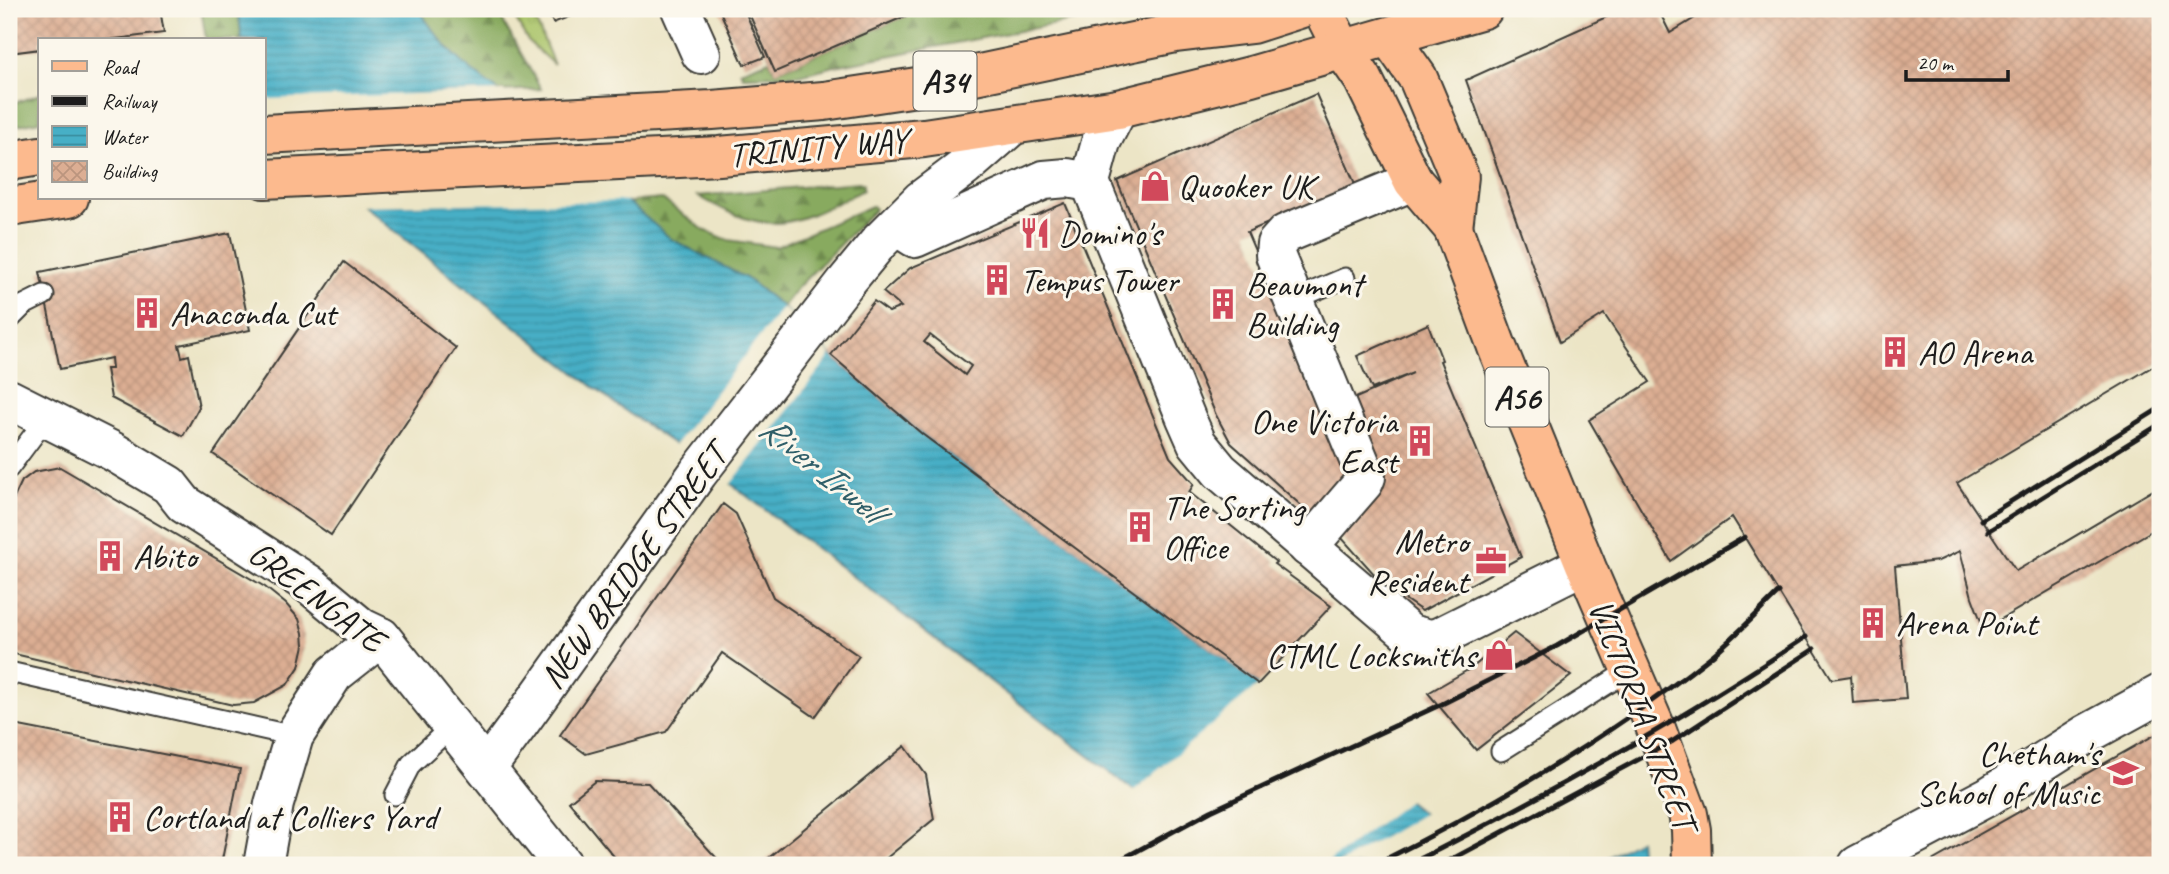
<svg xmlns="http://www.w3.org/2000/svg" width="2169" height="874" viewBox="0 0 2169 874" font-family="Caveat,sans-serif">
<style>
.grass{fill:url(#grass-tufts);stroke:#647044;stroke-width:2}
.forest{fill:url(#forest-firs);stroke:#52633e;stroke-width:2}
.water{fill:url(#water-rules);stroke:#326671;stroke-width:2}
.pier{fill:#ece5c6}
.building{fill:url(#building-cross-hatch);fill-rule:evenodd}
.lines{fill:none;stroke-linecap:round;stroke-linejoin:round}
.lane-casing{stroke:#3b3a36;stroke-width:23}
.street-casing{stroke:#3b3a36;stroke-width:42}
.primary-casing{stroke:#3b3a36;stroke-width:42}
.highway-casing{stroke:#3b3a36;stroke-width:42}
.lane{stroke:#fff;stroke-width:19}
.street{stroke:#fff;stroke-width:38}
.primary{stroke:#fcba8e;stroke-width:38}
.highway{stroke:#fcba8e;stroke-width:38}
.rail{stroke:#1c1c1c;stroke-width:5}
.labels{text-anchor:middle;stroke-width:6;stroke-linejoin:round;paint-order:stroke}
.shield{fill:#fbf7ec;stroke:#5f5e5a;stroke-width:2}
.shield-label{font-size:33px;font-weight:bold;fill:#1c1c1c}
.street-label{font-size:35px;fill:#1c1c1c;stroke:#fbf7ec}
.poi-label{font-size:35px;fill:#1c1c1c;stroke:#fbf7ec;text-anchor:start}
.water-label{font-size:37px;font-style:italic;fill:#2f5e68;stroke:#fbf7ec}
</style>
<defs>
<pattern id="grass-tufts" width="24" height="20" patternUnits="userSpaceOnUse" patternTransform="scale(1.75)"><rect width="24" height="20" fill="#abc56b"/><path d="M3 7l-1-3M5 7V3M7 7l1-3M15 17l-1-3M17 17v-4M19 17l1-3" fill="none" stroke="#93a95c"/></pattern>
<pattern id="forest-firs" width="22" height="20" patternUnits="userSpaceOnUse" patternTransform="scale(1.75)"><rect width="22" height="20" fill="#88aa5f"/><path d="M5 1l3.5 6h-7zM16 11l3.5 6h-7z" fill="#6e8a4e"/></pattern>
<pattern id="water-rules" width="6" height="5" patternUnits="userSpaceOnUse" patternTransform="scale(1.75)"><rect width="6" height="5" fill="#47afc6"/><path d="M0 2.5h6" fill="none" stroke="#3a8ea0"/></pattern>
<pattern id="building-cross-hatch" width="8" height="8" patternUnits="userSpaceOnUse" patternTransform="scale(1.75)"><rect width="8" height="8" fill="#dcae93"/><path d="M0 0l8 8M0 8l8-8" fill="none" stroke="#bc957e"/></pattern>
</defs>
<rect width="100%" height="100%" fill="#fbf7ec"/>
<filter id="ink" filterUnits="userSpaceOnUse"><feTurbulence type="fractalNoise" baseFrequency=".0143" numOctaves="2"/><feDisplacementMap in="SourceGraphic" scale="14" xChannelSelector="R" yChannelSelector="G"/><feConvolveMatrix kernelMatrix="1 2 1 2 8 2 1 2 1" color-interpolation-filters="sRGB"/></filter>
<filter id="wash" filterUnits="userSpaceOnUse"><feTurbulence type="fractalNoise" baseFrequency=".00686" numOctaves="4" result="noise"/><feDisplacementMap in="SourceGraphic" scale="28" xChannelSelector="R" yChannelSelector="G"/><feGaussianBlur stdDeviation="1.57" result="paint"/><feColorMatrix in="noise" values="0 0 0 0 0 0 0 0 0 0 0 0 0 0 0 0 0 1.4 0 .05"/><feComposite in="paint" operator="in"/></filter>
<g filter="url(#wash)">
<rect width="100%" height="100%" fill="#ece5c6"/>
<polygon class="grass" points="510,9 531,9 554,65 528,41"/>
<g class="forest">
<polygon points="201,9 238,9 242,40 206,40"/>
<polygon points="419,9 496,9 541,89 499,91 476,76 433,34"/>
<polygon points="922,9 1108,9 1104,14 1098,16 835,66 799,75 743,76 740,71 769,60 775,72"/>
<polygon points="40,94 40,121 9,127 9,105"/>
<path d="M859 182 863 184V190C790 226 773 239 698 196Z"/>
<polygon points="662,199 704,230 728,240 776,247 872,206 875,209 799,286 783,307 746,278 671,239 627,202"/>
</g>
<g class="water">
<path d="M238 9H419C439 43 466 69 499 91L671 239 746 278 783 307 831 355 922 434 1258 684 1488 865H1232L726 480 614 403 484 302 362 205 264 102V40H242Z"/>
<polygon points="1639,839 1641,865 1596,865"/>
</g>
<g class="pier">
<polygon points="504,91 632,201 357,206 264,107 264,99"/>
<polygon points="783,307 831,355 730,485 674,446"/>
<polygon points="1262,682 1410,800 1324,865 1226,865 1131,793"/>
<polygon points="1426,812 1491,865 1337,865"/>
<polygon points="1640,835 1642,837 1592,865 1594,862"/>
</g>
<g id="blocks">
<g class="building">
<polygon points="9,9 160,9 164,33 107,40 40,40 40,49 9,53"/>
<polygon points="547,9 589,9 553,23"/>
<polygon points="719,9 744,9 765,57 744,65"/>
<polygon points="747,9 922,9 775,72"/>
<polygon points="1624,9 1658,9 1670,33 1710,9 2160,9 2160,362 1957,483 2016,571 2160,486 2160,526 1984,629 1972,597 1960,551 1938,561 1895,566 1906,699 1853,703 1851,676 1832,679 1732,517 1671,561 1589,420 1650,382 1604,314 1560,342 1466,80"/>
<polygon points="1316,94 1356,186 1247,232 1351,476 1314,517 1231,443 1216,415 1117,181"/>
<path d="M1065 203 1170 457 1194 484 1189 492 1276 562 1274 564 1331 606 1258 684 922 434 831 355 874 301 889 312 901 307 883 292 910 268ZM930 335 971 366 965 375 924 342Z"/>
<polygon points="230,233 250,330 179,345 182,357 189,355 199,407 183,436 111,398 106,369 112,369 111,358 60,369 40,272"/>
<polygon points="344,262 456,348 331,535 213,454"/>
<polygon points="1428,324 1442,360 1440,361 1521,557 1422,611 1384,585 1340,536 1349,401 1413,373 1372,389 1357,356"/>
<polygon points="60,467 265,587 286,604 299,619 303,633 304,645 299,667 287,685 254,703 233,705 10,653 9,524 13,500 22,481 34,472"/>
<polygon points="723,504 736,514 773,597 859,656 815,717 722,653 666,732 586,754 560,735"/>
<polygon points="1514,633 1571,676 1476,750 1428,693 1473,667"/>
<polygon points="9,724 240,769 221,865 9,865"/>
<polygon points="2160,732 2160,865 1925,865"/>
<polygon points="905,746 926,775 934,819 878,865 760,865"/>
<polygon points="595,781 648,783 723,865 621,865 569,802"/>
</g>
</g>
</g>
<g filter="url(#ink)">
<use href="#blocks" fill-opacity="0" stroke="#3b3a36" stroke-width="2"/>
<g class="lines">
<defs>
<g id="lane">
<polyline points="1293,300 1345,278"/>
<polyline points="9,320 24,305 44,295"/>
<polyline points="9,468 47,417"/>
<polyline points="9,672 294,736"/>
<polyline points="1501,751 1631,669"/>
<polyline points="395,795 411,764 451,727"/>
</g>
<g id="street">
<polyline points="681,9 701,54"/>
<polyline points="1118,109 1101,142 1090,182 1186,418 1197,443 1220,471 1410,634 1430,639 1439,637 1585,564"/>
<polyline points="896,226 915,238 1044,180 1067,178 1090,182"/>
<polyline points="9,399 112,451 169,485 184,504 309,584 362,628 381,637 563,865"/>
<polyline points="1308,547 1364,482 1366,477 1275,255 1276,244 1285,234 1413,181"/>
<polyline points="485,766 494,758 519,724 698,473 846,282 879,242 921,200 965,167 1013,125"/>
<polyline points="263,865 274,804 294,736 334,674 381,637"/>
<polyline points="1858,865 1989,796 2085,735 2160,694"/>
</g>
<g id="primary">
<polyline points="1389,37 1418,78 1459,176 1453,228"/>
<polyline points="1343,50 1363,79 1413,181 1453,228 1497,347 1585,564 1655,726 1688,814 1691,830 1692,865"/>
</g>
<g id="highway">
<polyline points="1322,9 1343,50"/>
<polyline points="264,134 712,110 824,101 917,87 1176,33 1252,24 1299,9"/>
<polyline points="9,161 40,156"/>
<polyline points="264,179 719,156 924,138 1118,109 1251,76 1483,9"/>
<polyline points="9,207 69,198"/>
</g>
</defs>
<use href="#lane" class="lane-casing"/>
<use href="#street" class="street-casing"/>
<use href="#primary" class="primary-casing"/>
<use href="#highway" class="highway-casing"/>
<use href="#lane" class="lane"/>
<use href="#street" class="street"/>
<use href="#primary" class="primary"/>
<use href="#highway" class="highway"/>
<g class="rail">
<polyline points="1981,520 2160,408"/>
<polyline points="1988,531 2160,424"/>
<polyline points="1111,865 1211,811 1442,704 1557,646 1745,537"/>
<path d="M1374 865C1491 807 1606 739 1709 658 1734 638 1756 614 1779 592"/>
<path d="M1408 865C1545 796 1679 722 1806 637"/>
<polyline points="1441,865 1673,741 1814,649"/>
</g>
</g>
</g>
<defs>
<symbol id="shop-bare" viewBox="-9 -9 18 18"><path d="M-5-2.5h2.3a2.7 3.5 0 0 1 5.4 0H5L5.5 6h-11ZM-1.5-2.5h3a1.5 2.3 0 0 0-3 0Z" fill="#d1495b" stroke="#fbf7ec" stroke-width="2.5" paint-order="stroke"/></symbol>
<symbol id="restaurant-bare" viewBox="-9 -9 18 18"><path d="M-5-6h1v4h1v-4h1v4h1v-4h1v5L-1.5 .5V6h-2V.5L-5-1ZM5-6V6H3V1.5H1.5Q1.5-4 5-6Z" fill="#d1495b" stroke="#fbf7ec" stroke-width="2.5" paint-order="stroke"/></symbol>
<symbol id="building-bare" viewBox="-9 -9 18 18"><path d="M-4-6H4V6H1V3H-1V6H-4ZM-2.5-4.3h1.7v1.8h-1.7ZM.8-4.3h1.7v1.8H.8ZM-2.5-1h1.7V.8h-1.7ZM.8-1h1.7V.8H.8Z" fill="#d1495b" stroke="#fbf7ec" stroke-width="2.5" paint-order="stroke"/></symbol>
<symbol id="office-bare" viewBox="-9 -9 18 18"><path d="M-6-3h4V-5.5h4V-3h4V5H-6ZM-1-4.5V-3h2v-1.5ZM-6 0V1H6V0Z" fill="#d1495b" stroke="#fbf7ec" stroke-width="2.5" paint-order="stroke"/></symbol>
<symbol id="school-bare" viewBox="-9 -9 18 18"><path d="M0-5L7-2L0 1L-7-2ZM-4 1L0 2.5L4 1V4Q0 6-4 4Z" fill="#d1495b" stroke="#fbf7ec" stroke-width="2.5" paint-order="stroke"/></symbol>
</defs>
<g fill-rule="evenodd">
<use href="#shop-bare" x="1133" y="164" width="44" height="44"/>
<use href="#restaurant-bare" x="1013" y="211" width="44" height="44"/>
<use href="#building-bare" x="975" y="258" width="44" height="44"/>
<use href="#building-bare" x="1201" y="282" width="44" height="44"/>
<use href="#building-bare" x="125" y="291" width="44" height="44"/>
<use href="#building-bare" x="1873" y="330" width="44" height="44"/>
<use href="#building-bare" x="1398" y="419" width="44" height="44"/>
<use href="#building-bare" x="1118" y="505" width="44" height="44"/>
<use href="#building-bare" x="88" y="534" width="44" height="44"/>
<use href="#office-bare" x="1469" y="539" width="44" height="44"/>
<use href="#building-bare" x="1851" y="601" width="44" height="44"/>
<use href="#shop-bare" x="1477" y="633" width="44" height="44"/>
<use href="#school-bare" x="2101" y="751" width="44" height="44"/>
<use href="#building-bare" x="98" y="795" width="44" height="44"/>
</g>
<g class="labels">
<g class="shield">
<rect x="913.5" y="51.5" width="63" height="59" rx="5"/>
<rect x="1485.5" y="367.5" width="63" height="59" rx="5"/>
</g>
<g class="shield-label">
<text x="945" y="93">A34</text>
<text x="1517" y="409">A56</text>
</g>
<g class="street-label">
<text transform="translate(818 147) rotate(-5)" y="12">TRINITY WAY</text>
<text transform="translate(633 566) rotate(-54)" y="12">NEW BRIDGE STREET</text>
<text transform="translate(317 596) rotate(37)" y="12">GREENGATE</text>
<text transform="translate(1643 714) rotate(69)" y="12">VICTORIA STREET</text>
</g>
<g class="poi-label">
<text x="1178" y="198">Quooker UK</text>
<text x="1058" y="245">Domino's</text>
<text x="1020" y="292">Tempus Tower</text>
<text x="1246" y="296">Beaumont<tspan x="1246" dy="40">Building</tspan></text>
<text x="170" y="325">Anaconda Cut</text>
<text x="1918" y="364">AO Arena</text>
<text x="1397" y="433" text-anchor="end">One Victoria<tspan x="1397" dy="40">East</tspan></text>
<text x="1163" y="519">The Sorting<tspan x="1163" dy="40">Office</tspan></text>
<text x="1468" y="553" text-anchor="end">Metro<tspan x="1468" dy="40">Resident</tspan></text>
<text x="133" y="568">Abito</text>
<text x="1896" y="635">Arena Point</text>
<text x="1476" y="667" text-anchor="end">CTML Locksmiths</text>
<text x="2100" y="765" text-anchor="end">Chetham's<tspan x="2100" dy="40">School of Music</tspan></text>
<text x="143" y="829">Cortland at Colliers Yard</text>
</g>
<g class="water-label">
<text transform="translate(822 468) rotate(39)" y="13">River Irwell</text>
</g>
</g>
<rect width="2169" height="874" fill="none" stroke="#fbf7ec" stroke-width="35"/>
<rect x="38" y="38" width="228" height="161" fill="#fbf7ec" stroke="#a29f99" stroke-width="2"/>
<rect x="52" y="61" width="35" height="10" fill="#fcba8e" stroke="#a29f99" stroke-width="2"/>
<text x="102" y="74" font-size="21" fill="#1c1c1c">Road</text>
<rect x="52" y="96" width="35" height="10" fill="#1c1c1c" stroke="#a29f99" stroke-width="2"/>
<text x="102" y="108" font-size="21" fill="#1c1c1c">Railway</text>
<rect x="52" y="126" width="35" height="21" fill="url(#water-rules)" stroke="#a29f99" stroke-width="2"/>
<text x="102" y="144" font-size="21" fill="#1c1c1c">Water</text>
<rect x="52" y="161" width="35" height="21" fill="url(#building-cross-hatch)" stroke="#a29f99" stroke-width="2"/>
<text x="102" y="178" font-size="21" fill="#1c1c1c">Building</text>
<path d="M1906 70v10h102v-10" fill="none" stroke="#1c1c1c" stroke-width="3.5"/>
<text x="1917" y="70" font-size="21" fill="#1c1c1c" stroke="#fbf7ec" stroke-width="5" paint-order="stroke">20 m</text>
</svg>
